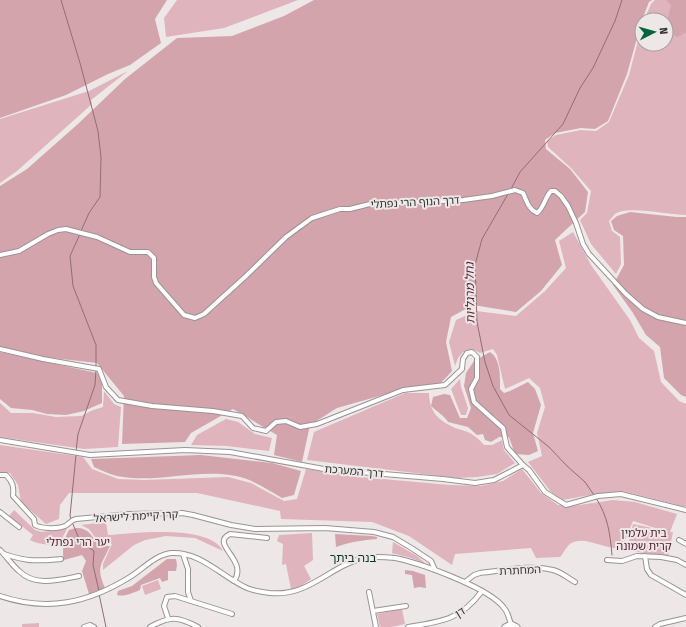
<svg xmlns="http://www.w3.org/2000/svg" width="686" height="627" viewBox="0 0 686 627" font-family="'Fira Sans Condensed','Noto Sans Hebrew',sans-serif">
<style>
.green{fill:#dfb4bc}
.forest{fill:#d4a4ac}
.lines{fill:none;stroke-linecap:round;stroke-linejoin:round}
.stream{stroke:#906e74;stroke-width:1}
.minor-casing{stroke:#9a9394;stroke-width:6}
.tertiary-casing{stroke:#9a9394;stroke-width:7}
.minor{stroke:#fff;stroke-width:4}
.tertiary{stroke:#fff;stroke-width:5}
.labels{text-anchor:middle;stroke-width:4;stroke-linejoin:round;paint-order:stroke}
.street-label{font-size:11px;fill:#343232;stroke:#ede7e8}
.park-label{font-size:11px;fill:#521828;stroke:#ede7e8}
.water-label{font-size:12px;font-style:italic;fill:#5a1f2e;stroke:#ede7e8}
.neighbourhood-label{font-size:12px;fill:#0e3722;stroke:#ede7e8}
</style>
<rect width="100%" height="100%" fill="#ede7e8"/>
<g class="green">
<polygon points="177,0 298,0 224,28 166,37 164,18"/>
<path d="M655 0H686V215C669 215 628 205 615 214 613 216 611 219 609 221L612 231 620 237 621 264 616 274 591 244 580 220 587 213 591 191 571 168 548 147 547 141 556 135 581 130 596 131 609 122 629 75 642 26V44H666V20H644L651 4Z"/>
<polygon points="128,71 91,100 92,104 17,171 0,183 0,119 89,91"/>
<polygon points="573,232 591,265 630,320 639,338 654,351 661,382 679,401 686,404 686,507 623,491 595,494 563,500 551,492 528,462 542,456 537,433 545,407 540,388 529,378 505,389 497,355 493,349 480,353 474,350 463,352 458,358 455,366 449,342 456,320 476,311 516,316 545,291 566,268 559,241"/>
<polygon points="460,379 461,387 468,408 466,415 461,415 451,389"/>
<polygon points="104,391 114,404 121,407 118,447 84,449 0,437 0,403 11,413 33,413 56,417 81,416 93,410 103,407"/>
<path d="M405 393H429C429 413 440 422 458 429 462 430 466 431 470 433 475 436 480 440 484 445H492L502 440 504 450 515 463 497 474 477 477 457 478 307 460 314 432Z"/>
<polygon points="226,419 238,422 255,434 272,438 269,451 227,446 191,445 197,435"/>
<path d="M0 445 83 457 92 469 118 479 144 480 228 477 251 483 284 501 297 499 306 469 360 477 450 485 481 486 503 481 522 469 541 493 558 505 573 506 613 500 635 502 677 514 670 532H673L668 557 627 550 633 524 662 530 633 521 622 548C606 551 584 534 570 544 566 547 563 554 560 557L536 558 531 548 455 554 452 565 409 536 372 522 281 519 280 511 197 493H69L60 505 59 519 46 524 21 502 18 485 10 473 0 472Z"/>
<path d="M14 510 35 530 42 532 67 529 61 540 62 545C51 545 40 545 30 540L33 535 9 516Z"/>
<path d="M106 522 108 535C135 533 209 524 223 551L195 538 166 536 145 540 134 545 103 570V564L112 544 108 543 100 544 89 529 81 525Z"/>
<polygon points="312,533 313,560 304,566 311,579 301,586 291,589 286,564 282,565 283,544 277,541 279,535"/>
<polygon points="393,542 417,556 426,564 411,558 392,553"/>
<polygon points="158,580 161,589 145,595 142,586"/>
<polygon points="402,609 405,624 391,627 380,627 377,614"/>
<polygon points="39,623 39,627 22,627 22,624"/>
</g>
<g class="forest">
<polygon points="0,0 167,0 155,19 161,43 130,65 108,74 66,95 0,118"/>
<polygon points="314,0 652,0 649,2 642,20 627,74 608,121 595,129 581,128 555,133 545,140 546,149 570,169 588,192 585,212 555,240 562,265 541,291 516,312 473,305 451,317 446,342 452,371 440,384 404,389 337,408 310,425 302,462 274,455 277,435 233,409 191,433 185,442 122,444 124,396 97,363 35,356 0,347 0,186 27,169 79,123 125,79 177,38 232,36 284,16"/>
<polygon points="666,0 686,0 686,32 678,37 666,32 666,26 671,5"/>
<polygon points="630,212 677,217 686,217 686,397 681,395 664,378 660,347 646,335 633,313 613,285 624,265 623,236 614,230 611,221 617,216"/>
<polygon points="0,352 97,373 102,381 102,403 84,411 66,415 47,414 32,410 11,408 0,399"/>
<path d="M490 352C501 359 500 377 500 389L504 393 510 391 528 382 535 389 541 405 533 433 538 451 529 455 515 454 509 437H499L491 442 485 440 483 434 477 435 468 427 448 422C444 415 437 412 431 406L433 397 444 394 450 395 460 418H467L471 408 464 386 466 373 474 361Z"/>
<path d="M201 455 272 463 301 471 294 495 282 498C268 490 252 479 236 476 196 468 156 484 117 476 109 474 101 470 94 467L91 459Z"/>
<path d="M76 528C89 528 92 536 99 546H110C101 565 96 567 105 588L89 594 82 571 86 561 82 555 64 560C62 553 64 548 63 542L69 530Z"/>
<path d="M335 534 372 536 377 537V539C363 540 350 542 336 547Z"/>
<path d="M167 559H176L177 565 176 571H168V580L162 582 160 578 141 585 140 590C132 593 125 597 117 595L118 591 132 586Z"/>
<polygon points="405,570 413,571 425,575 426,588 419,587 414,588 412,575 405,574"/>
</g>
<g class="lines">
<g class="stream">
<polyline points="61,0 80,63 98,131 101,157 100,197 89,213 81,231"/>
<polyline points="511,189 520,172 563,124 580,88 593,68 615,21 622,0"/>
<polyline points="508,194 482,239 475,265 477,322 485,362 493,386 509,415 549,447 567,466 585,482 594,495"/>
<polyline points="80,234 70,256 73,286 96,345 96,367"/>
<polyline points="76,451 78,434 95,385 96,370"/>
<path d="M596 498C608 517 610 533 612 555"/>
<polyline points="71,519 70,516 76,455"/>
<polyline points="72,522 80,541 94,551 93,565 99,591"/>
<polyline points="99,594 106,627"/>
</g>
<defs>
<g id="minor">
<path d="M0 255 19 251 48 234 58 230 66 229 97 237 130 252H148L154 258V277L156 283 184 315 195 318 204 314 246 276 286 237 312 218 340 209H350L370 204 463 200 492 196 515 190 523 193C527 201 528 209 537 213 544 208 545 197 551 191H555L561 196 568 206 576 223 583 244 589 254 626 294 643 309 658 317 686 323"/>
<polyline points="0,349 43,359 99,369 106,387 118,400 152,406 213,411 242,416 253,428 266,431 276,422 286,421 300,427 317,424 403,390 445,385 462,369 463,359 467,353 472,352 477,357 477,378 471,389 474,402 503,428 507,447 523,465"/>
<polyline points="0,440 90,455 185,450 230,452 324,469 443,479 475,483 494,480 523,465 529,470 545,492 566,505 598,496 621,494 686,510"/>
<path d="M0 475H6C13 482 14 487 13 496L34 519 35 525C42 529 58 529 65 526 69 524 71 520 76 519L129 514 182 513 193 515 231 525 255 529 325 528 374 532 393 537 413 549 431 561 435 570"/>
<polyline points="0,512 19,527"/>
<polyline points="679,540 686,544"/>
<path d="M0 550C7 557 12 565 19 571 35 587 59 580 79 576"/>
<path d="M4 554C28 562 37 561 61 559"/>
<polyline points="183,554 188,569 188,592 191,601 232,614"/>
<polyline points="645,556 647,569 651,575 686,595"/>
<polyline points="607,560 622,561 637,556 661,557 677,560 686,565"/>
<path d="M234 581C249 560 209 544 230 534L267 538"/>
<path d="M465 582 474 575 480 573C502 571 531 564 553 570 561 572 568 578 575 582"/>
<polyline points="369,592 376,627"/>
<path d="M0 596C47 612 88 603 130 577 143 569 155 555 171 553 200 551 222 577 247 588 254 591 262 592 270 593 310 597 330 565 365 558 375 556 385 557 395 558 420 563 490 588 504 608 508 612 509 619 511 624"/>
<polyline points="373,611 406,606"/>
<polyline points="168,618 164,606 167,597 175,596 191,601"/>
<polyline points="84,627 90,625 94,627"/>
<path d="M150 627C170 616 177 616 198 627"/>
<path d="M408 627C440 622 461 620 482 591"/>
<polyline points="655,627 660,624 686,618"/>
</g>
<polyline id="tertiary" points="505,627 511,624 517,627"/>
</defs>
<use href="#minor" class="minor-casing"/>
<use href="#tertiary" class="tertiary-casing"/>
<use href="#minor" class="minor"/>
<use href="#tertiary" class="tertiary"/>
</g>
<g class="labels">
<g class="street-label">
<text transform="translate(415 202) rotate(-3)" y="4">דרך הנוף הרי נפתלי</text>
<text transform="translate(354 471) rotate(5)" y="4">דרך המערכת</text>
<text transform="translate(136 516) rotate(-3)" y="4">קרן קיימת לישראל</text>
<text transform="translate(520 570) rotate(-3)" y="4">המחתרת</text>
<text transform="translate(460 612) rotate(-31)" y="4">דן</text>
</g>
<g class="park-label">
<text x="644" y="537">בית עלמין<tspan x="644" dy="13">קרית שמונה</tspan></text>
<text x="78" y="546">יער הרי נפתלי</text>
</g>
<g class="water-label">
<text transform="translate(470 293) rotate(-91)" y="4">נחל מרגליות</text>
</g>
<g class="neighbourhood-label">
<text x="353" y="562">בנה ביתך</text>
</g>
</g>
<g transform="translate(654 32) rotate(84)"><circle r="19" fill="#ede7e8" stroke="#a39f9f"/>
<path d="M0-3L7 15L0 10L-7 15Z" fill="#00663c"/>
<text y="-6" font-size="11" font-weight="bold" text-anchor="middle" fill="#343232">N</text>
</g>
</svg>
